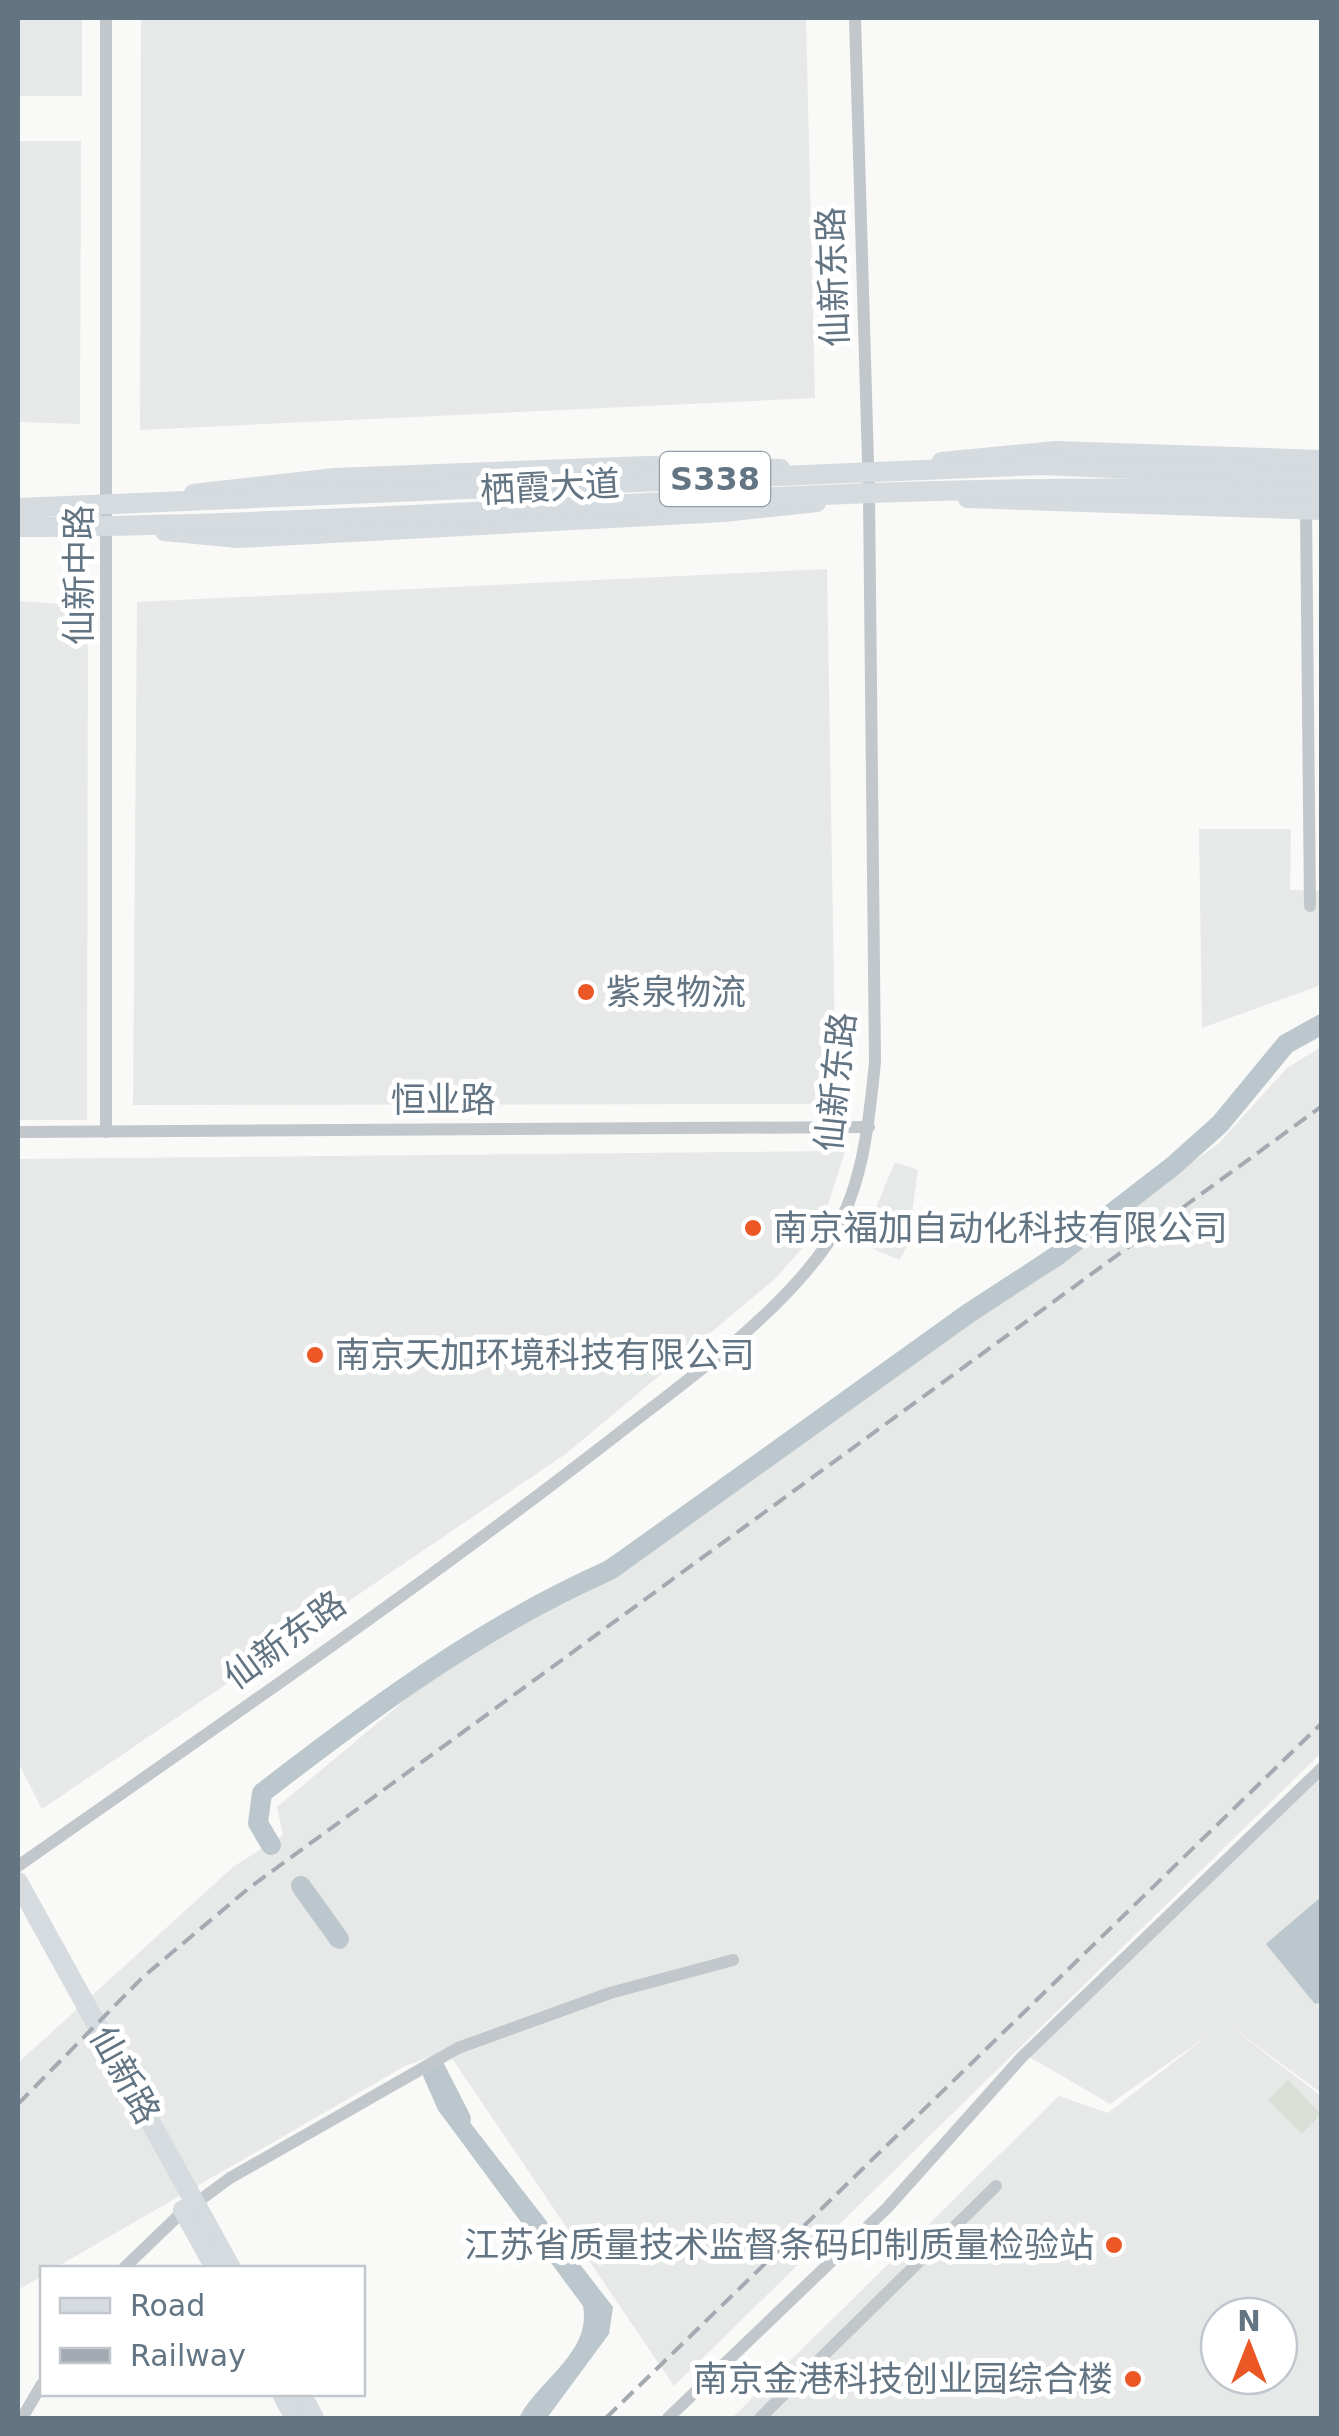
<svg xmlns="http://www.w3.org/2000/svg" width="1339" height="2436" viewBox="0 0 1339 2436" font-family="'DejaVu Sans','Noto Sans SC',sans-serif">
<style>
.built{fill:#e7e8e8;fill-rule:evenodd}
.green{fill:#d9ded6}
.water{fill:#bbc7cc}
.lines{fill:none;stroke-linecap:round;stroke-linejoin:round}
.river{stroke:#bbc7cc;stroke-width:20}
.street{stroke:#c2c7cb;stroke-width:12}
.secondary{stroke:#d6dbdf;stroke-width:18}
.primary{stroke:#d6dbdf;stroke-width:20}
.rail{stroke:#a3aab1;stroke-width:4;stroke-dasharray:15 8;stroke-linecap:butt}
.poi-dot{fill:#eb5725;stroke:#fff;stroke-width:4}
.labels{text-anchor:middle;stroke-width:10;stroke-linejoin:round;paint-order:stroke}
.shield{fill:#fff;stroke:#929ea8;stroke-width:2.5}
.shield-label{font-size:32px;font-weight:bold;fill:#637483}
.street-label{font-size:35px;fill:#637483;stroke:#fff}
.poi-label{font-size:35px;fill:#637483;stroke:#fff;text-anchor:start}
</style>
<rect width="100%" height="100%" fill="#f9f9f7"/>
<g class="built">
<rect x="18" y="18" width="64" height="78"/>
<polygon points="141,18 806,18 815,398 140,430"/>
<polygon points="18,141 81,141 80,424 18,422"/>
<polygon points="827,569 836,1104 133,1105 137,602"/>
<polygon points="18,601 88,606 87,1120 18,1120"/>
<polygon points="1199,829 1291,829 1290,890 1321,891 1321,985 1202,1028"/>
<polygon points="1321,1047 1321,1753 674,2386 447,2051 405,2066 55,2268 42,2268 42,2276 18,2290 18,2063 233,1867 283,1835 277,1807 483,1635 779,1453 1218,1144 1287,1068"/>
<polygon points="845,1151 821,1227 776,1278 567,1453 42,1809 18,1762 18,1159"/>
<polygon points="895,1162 918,1170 907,1247 899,1260 861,1243"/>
<path d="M1321 1770V2093L1225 2022 1321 2096V2418H732L1059 2096 1108 2113 1210 2034 1110 2104 1026 2055ZM1219 2316H1279V2376H1219Z"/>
</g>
<polygon class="green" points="1288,2080 1321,2114 1302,2134 1268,2100"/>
<g class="water">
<polygon points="1321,1897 1321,2002 1315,2004 1266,1944"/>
<path d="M427 2067 613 2307 609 2334 547 2418H519C538 2380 592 2353 583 2306L438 2110 423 2076Z"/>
</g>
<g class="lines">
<g class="river">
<path d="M271 1845 258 1823 262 1793C372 1708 483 1626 610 1570L969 1313 1058 1255 1173 1166 1220 1124 1286 1044 1322 1024"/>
<polyline points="301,1886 339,1939"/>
<polyline points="435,2068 461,2119"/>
</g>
<g class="street">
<polyline points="106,18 106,1132"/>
<polyline points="1306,510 1310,906"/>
<polyline points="18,1132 869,1127"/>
<path d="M18 1866C216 1727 417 1590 609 1441 681 1384 776 1319 828 1243 863 1191 869 1122 875 1062L869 496 855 18"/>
<polyline points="124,2268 177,2217 230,2178 458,2048 610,1993 733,1960"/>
<polyline points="22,2418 42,2384"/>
<polyline points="668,2418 887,2208 1022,2057 1322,1768"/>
<polyline points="760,2418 996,2186"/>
</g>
<g class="secondary">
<polyline points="941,461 1056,450 1322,459"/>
<polyline points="193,493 335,477 648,465 781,468"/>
<polyline points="967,499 1322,511"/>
<polyline points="164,532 238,539 724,513 817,503"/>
</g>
<g class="primary">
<polyline points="18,508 1042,465 1322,477"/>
<path d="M18 527C452 525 887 473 1322 493"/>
<polyline points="18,1882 231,2268"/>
<polyline points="183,2210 215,2268"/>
<polyline points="282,2394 295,2418"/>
<polyline points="301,2394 314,2418"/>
</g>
<g class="rail">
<polyline points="18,2104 143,1977 249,1888 1322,1106"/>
<polyline points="606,2418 1322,1723"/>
</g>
</g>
<g class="poi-dot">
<circle cx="586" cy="992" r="10"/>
<circle cx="753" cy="1228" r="10"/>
<circle cx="315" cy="1355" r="10"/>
<circle cx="1114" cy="2245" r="10"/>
<circle cx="1133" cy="2379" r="10"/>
</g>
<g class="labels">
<rect class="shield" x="660" y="452" width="110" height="54" rx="8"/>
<g class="shield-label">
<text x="715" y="490">S338</text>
</g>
<g class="street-label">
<text transform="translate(833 277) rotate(-92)" y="12">仙新东路</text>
<text transform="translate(550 487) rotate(-3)" y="12">栖霞大道</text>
<text transform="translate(79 575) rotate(-90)" y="12">仙新中路</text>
<text transform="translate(836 1082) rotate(-84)" y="12">仙新东路</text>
<text x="443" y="1112">恒业路</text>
<text transform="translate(285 1640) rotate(-36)" y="12">仙新东路</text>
<text transform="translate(125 2075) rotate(61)" y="12">仙新路</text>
</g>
<g class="poi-label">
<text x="606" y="1004">紫泉物流</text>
<text x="773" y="1240">南京福加自动化科技有限公司</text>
<text x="335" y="1367">南京天加环境科技有限公司</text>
<text x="1094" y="2257" text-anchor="end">江苏省质量技术监督条码印制质量检验站</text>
<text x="1113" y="2391" text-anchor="end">南京金港科技创业园综合楼</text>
</g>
</g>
<rect width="1339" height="2436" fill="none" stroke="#637483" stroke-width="40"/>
<rect x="40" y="2266" width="325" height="130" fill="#ffffff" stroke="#c1c7cd" stroke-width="2.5"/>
<rect x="60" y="2298" width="50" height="15" fill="#d6dbdf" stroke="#c1c7cd" stroke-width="2.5"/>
<text x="130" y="2316" font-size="30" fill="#637483">Road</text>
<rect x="60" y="2348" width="50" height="15" fill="#a3aab1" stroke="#c1c7cd" stroke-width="2.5"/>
<text x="130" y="2366" font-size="30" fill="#637483">Railway</text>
<g transform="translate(1249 2346)"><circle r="48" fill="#ffffff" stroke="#c1c7cd" stroke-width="2.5"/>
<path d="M0-8L18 38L0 25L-18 38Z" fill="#eb5725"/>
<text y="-15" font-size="28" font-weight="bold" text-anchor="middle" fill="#637483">N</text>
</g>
</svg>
